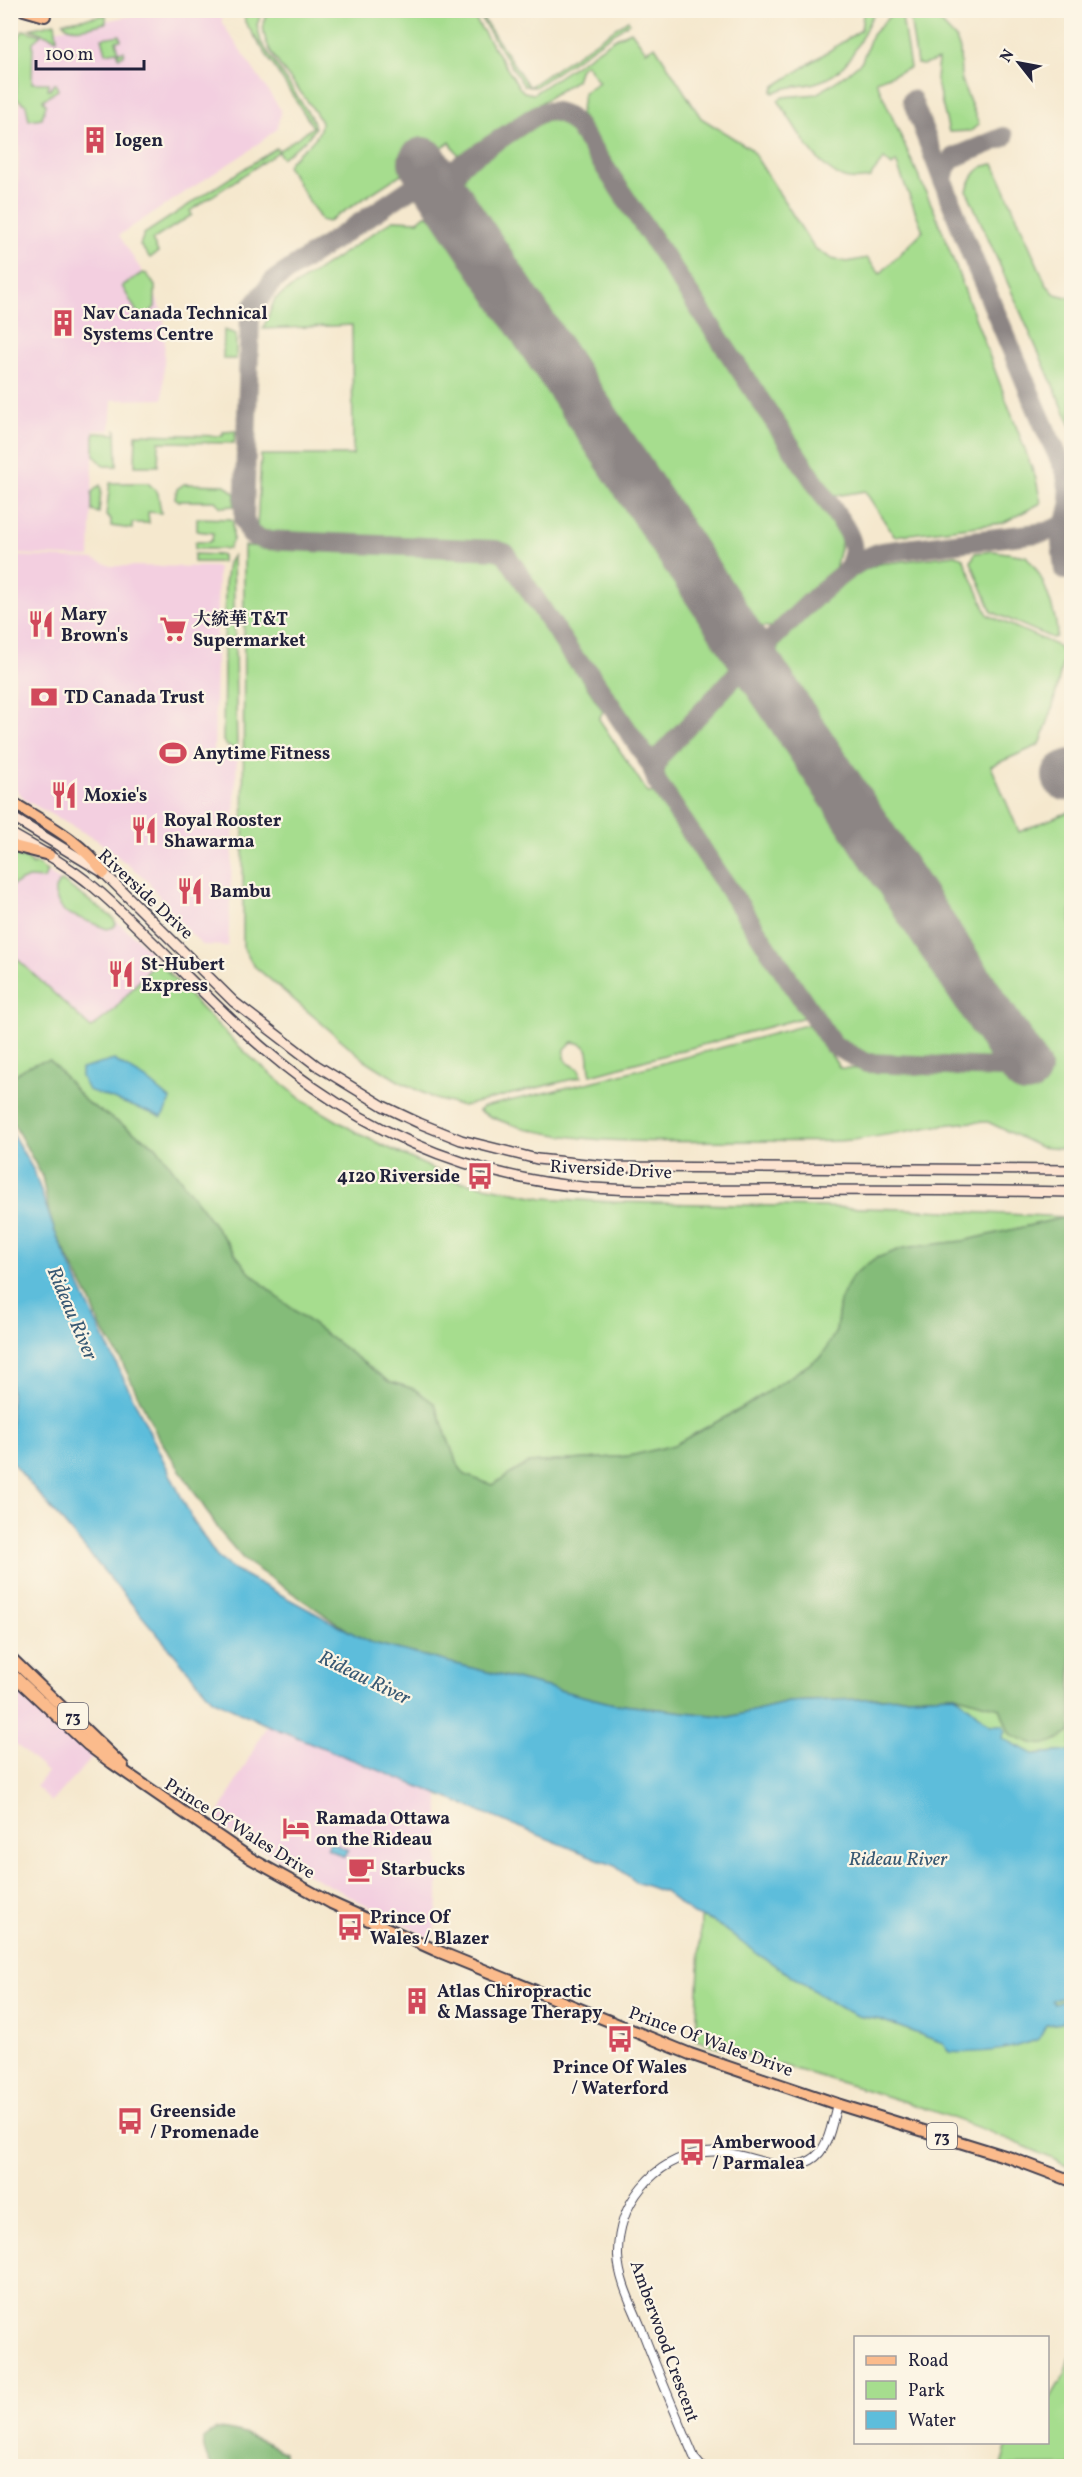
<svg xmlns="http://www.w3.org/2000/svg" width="1082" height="2477" viewBox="0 0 1082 2477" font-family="Vollkorn,'Noto Serif SC',serif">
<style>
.built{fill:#f3cfe0}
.green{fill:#a6dd8e;stroke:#648064;stroke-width:1.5}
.forest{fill:#84bc79;stroke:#536f5a;stroke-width:1.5}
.water{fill:#5dbddb;stroke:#40708b;stroke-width:1.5}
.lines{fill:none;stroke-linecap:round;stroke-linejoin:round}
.taxiway{stroke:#8c8584;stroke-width:20}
.runway{stroke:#8c8584;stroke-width:50}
.tertiary-casing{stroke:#424051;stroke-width:10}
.secondary-casing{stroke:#424051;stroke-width:12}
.primary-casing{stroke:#424051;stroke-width:14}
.tertiary{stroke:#fff;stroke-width:8}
.secondary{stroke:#fde4d1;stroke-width:9}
.primary{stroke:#fbbb8c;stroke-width:10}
.labels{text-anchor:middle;stroke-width:4.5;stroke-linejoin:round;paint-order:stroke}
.shield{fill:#fcf5e5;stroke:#63616e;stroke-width:1.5}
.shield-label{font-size:16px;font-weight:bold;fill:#22223b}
.poi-label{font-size:18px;font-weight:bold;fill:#22223b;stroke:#fcf5e5;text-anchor:start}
.street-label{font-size:18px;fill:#22223b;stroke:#fcf5e5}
.water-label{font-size:20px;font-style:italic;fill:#375873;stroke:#fcf5e5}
</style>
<rect width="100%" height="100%" fill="#fcf5e5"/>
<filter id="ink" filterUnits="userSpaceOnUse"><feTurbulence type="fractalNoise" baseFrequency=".0167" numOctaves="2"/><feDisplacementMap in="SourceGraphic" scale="12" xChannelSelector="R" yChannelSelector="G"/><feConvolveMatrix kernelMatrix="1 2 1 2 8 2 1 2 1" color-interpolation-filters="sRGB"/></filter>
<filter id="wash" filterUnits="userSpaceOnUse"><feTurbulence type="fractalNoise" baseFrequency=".008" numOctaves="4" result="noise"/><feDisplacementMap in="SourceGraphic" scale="24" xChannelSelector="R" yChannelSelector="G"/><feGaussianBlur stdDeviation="1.35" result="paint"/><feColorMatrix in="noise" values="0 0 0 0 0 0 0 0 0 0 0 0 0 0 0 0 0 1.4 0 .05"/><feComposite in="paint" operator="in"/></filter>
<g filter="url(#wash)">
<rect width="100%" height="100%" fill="#f5e8ce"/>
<g class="built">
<polygon points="159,11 221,11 222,23 281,110 277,129 247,152 119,235 153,289 163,315 165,329 163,399 112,400 110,430 94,430 90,557 16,554 11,548 11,500 21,36"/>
<polygon points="15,556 93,559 111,566 218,567 214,756 237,757 228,946 202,945 172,914 148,881 97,840 27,801 17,791 12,776 12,731 15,722"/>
<polygon points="19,856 78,891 138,939 157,960 112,1012 91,1028 11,953 11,857"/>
<polygon points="11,1685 93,1757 51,1802 36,1786 47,1772 11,1740"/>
<polygon points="267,1725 439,1795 438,1902 433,1940 213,1824"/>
</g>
<g class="green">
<path d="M269 10 470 11 519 87 524 92 533 94 616 38 631 31 646 51 655 46 701 118 751 149 814 248 832 259 847 262 867 258 880 274 923 231 896 162 892 166 884 159 872 174 871 178C862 179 853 181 844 178 816 169 794 124 778 100L783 97 817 94 848 73 862 61 872 35 894 11H901L910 68 876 81 937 217 1036 479 1041 503 1003 523 894 536 865 491 835 496 580 114 584 92 599 82 586 64 580 68 576 80 459 156 450 142 328 222 321 220 287 166C296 149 320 144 321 123 310 93 244 44 269 10Z"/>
<path d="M868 10 875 11C860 37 851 73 818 82 803 87 787 85 773 93L772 91 775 86 861 30 863 15Z"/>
<polygon points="909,10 930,11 956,39 960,50 961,80 979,124 971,131 949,132 936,79 938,60 923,65 917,64"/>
<polygon points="244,11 262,11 257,25 261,42 313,120 315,128 307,139 282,158 278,152 190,211 192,215 152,240 158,252 150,258 140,245 144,234 276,148 278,151 313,127 245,22"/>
<polygon points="476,11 478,11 529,87 628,20 629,23 535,87 524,86"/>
<path d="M106 15V23C93 25 71 35 63 22Z"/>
<polygon points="55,23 57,39 30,29"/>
<polygon points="23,30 41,35 33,42 32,83 49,83 48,89 50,90 54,84 56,84 58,90 43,100 46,105 42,118 29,120 26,105 16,98 18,39"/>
<polygon points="120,35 121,40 116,41 119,52 124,51 124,55 119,57 117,51 106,53 102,38"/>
<polygon points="544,118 568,124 842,539 835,570 773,627 748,626 461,196 466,172"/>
<path d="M994 164 1046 284 1055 294 1071 298V426L967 191C971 176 978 165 994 164Z"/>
<polygon points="425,215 446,218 735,657 730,672 657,751 647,750 585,657 581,656 507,545 266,535 257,527 261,455 353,455 352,325 263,329 275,299 393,220 418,221"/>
<polygon points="142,273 147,274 155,286 155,307 151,311 151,317 139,316 122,286"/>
<polygon points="224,330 236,334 236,359 223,359"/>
<polygon points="116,429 117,466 104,466 94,455 94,433 116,434"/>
<polygon points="236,431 234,443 159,442 158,466 135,466 136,434 223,436 223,432"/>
<polygon points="110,483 148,483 158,493 161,513 148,512 149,523 132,523 132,529 111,526 111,519 106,516"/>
<polygon points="184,484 225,485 235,494 234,506 221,507 215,501 179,501 175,498 177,489"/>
<polygon points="100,485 101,489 99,513 92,511 92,492"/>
<polygon points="197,518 231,519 233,522 233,540 228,549 195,549 195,542 209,542 212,540 213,533 197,531"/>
<path d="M244 546 489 555 503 561 603 711 599 719 648 793 657 792 805 1017 591 1075C586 1058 595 1044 572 1042L565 1049 564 1058 568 1063 579 1069 581 1077 463 1106 435 1099 397 1080 365 1060 253 965 243 947Z"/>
<path d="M994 551 1026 556C1031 562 1037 569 1040 576 1046 588 1060 625 1056 637L1052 638 992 612 971 562 975 553Z"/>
<polygon points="194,554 222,555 222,562 194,562"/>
<polygon points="233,555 237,749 227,746 223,741 225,584 228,563"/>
<path d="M956 555 963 558 988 615 1058 646 1064 656 1052 710 1041 742 1037 746 991 766 1019 832 1071 811V1150L1040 1147 988 1122H981C940 1122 893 1136 851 1140 815 1143 777 1141 741 1141 664 1141 550 1148 481 1112L479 1111 483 1107 591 1082 810 1024 840 1068 1017 1076 1037 1061 773 665 781 638 849 577 878 564Z"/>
<polygon points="750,676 1001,1054 992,1064 868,1057 838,1041 671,793 662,770 665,760 737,682"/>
<polygon points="11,854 27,859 33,865 35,863 47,871 44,879 28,878 11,886"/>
<path d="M62 881 113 918 116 924 114 927 107 929 64 912C57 901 48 890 62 881Z"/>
<polygon points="11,953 91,1028 112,1012 157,960 194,1001 247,1054 302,1100 361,1135 459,1181 543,1198 613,1202 904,1209 1066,1217 963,1241 903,1248 840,1301 836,1331 822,1356 744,1407 674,1445 630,1456 529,1463 492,1485 465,1475 457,1464 435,1404 414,1389 388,1381 282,1301 248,1271 156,1146 86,1102 50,1060 11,1091"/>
<polygon points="955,1695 1000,1708 1010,1734 1055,1742 1071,1731 1071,1751 1033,1754 1001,1738 997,1724 990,1725"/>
<path d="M701 1917 714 1922 858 2016 881 2020 944 2043 949 2052 1040 2035 1046 2025 1062 2023 1068 2007 1052 2003V1999L1071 1996V2168C952 2108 823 2079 696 2040Z"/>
<polygon points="1071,2354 1071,2466 1002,2466 1008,2443 1048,2442 1048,2402 1066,2372"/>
</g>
<g class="forest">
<path d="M50 1060 86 1102 156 1146 248 1271 282 1301 388 1381 414 1389 435 1404 457 1464 465 1475 492 1485 529 1463 630 1456 674 1445 744 1407 822 1356 836 1331 840 1301 846 1288 853 1275 874 1259 903 1248 963 1241 1066 1217 1071 1218V1731C1043 1750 1040 1747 1010 1734L1000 1708 955 1695 789 1702 729 1717 614 1704 369 1642 352 1633 245 1561 221 1533 157 1435 121 1360 100 1326 91 1302 55 1232 49 1213 42 1176 11 1119 10 1082C16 1069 37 1062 50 1060Z"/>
<path d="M216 2429C241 2430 263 2440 284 2452L285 2466H212C206 2456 202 2450 204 2438Z"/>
</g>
<g class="water">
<polygon points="114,1060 146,1079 171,1100 162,1117 88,1090 81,1077 81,1069"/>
<path d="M10 1130 34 1171 55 1232 96 1322 193 1521 218 1558 235 1570 369 1642 614 1704 729 1717 789 1702 955 1695 990 1725H1003L1005 1730 1002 1738 1033 1754 1071 1751V1996L1052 2000 1053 2003 1068 2000 1070 2004 1066 2009 1067 2017 1062 2023 1046 2025 1039 2039C1011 2050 979 2054 949 2052L943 2043 881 2020 858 2016 839 2007 756 1953 714 1922 693 1914 664 1892 636 1882 615 1866 267 1725 212 1699 11 1461Z"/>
<polygon points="330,1842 348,1850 344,1857 327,1848"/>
</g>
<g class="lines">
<g class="taxiway">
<polyline points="912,100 971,254 1047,433 1072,485"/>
<polyline points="462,164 452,181 451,198 495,266"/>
<polyline points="943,179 946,167 953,158 1004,137"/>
<polyline points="696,570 715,597"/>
<path d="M847 570C857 554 853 541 844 526L578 127C567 113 555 108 538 114L448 173 435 180 410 189 273 281 253 307 250 316 244 520 251 535 264 540 496 550 505 553 574 658 588 671 651 765 657 782 833 1045 866 1063 1000 1068 1008 1063 1010 1052 980 1003"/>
<polyline points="1064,570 1061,543 1071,502 1066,476"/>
<path d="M807 736C796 719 764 679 762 661 761 652 764 646 771 640 799 613 846 562 882 552L1046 532 1072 522"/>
<polyline points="654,773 659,757 739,672 745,660 743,647 704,588"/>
</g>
<g class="runway">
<polyline points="423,162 1026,1069"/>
<polyline points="1067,776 1072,774"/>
</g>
</g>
</g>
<g filter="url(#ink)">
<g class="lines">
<defs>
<path id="tertiary" d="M701 2466 695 2459C676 2415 657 2370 640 2325 631 2303 619 2280 618 2256 617 2204 653 2159 705 2152 741 2147 778 2178 811 2160 829 2150 832 2122 837 2104"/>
<g id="secondary">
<polyline points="10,816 104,873 234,1002 316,1065 383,1106 419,1123 461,1140 537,1159 616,1167 1072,1170"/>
<path d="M10 833C40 850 69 866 95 888 169 952 232 1031 313 1087 396 1145 491 1180 593 1188 651 1192 711 1190 770 1190 871 1190 971 1190 1072 1192"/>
</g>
<g id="primary">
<polyline points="24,10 45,16"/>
<path d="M10 801C45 823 79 839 104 873"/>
<polyline points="10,845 49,855"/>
<polyline points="10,1657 123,1766"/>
<polyline points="10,1672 88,1745 112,1763 250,1858 331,1903 435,1950 690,2054 837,2104 1011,2158 1072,2181"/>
</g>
</defs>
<use href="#tertiary" class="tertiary-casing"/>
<use href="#secondary" class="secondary-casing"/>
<use href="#primary" class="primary-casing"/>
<use href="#tertiary" class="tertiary"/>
<use href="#secondary" class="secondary"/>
<use href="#primary" class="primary"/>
</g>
</g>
<defs>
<symbol id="building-bare" viewBox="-9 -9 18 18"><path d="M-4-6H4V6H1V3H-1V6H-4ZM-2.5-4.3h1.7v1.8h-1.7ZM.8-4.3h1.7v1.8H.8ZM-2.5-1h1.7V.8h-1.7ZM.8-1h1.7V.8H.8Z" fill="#d1495b" stroke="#fcf5e5" stroke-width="2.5" paint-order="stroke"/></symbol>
<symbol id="restaurant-bare" viewBox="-9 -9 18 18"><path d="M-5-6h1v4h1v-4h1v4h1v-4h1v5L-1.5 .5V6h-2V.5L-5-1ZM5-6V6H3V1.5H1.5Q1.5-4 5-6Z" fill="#d1495b" stroke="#fcf5e5" stroke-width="2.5" paint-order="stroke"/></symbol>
<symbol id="supermarket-bare" viewBox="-9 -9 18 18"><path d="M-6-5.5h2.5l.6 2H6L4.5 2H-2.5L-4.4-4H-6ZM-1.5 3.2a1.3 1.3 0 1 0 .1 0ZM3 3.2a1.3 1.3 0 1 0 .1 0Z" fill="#d1495b" stroke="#fcf5e5" stroke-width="2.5" paint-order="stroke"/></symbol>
<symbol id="bank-bare" viewBox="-9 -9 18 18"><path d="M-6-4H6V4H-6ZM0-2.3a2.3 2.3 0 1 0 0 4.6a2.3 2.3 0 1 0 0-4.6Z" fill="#d1495b" stroke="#fcf5e5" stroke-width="2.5" paint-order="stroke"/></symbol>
<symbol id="stadium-bare" viewBox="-9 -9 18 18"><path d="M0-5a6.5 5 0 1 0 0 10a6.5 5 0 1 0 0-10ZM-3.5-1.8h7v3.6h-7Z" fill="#d1495b" stroke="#fcf5e5" stroke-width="2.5" paint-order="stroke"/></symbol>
<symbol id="bus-bare" viewBox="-9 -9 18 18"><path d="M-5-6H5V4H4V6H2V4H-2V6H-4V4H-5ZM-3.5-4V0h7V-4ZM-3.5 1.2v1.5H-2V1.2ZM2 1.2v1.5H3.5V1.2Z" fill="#d1495b" stroke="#fcf5e5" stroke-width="2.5" paint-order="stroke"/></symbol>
<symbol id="hotel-bare" viewBox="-9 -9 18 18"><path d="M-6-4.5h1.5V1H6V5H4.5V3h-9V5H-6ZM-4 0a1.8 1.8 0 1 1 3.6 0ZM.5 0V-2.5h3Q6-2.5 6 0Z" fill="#d1495b" stroke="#fcf5e5" stroke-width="2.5" paint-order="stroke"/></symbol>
<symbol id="cafe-bare" viewBox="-9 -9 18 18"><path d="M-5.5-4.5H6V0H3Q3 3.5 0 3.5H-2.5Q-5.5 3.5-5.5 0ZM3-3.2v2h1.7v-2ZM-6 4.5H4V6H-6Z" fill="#d1495b" stroke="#fcf5e5" stroke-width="2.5" paint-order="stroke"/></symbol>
</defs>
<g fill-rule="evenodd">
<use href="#building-bare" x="76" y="121" width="38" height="38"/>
<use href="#building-bare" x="44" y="304" width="38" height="38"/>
<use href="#restaurant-bare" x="22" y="605" width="38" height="38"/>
<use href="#supermarket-bare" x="154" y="610" width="38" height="38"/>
<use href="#bank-bare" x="25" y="678" width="38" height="38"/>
<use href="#stadium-bare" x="154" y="734" width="38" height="38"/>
<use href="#restaurant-bare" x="45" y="776" width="38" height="38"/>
<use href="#restaurant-bare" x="125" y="811" width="38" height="38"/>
<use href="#restaurant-bare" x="171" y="872" width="38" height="38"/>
<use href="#restaurant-bare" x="102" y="955" width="38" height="38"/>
<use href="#bus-bare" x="461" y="1157" width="38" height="38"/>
<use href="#hotel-bare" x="277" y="1809" width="38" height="38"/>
<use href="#cafe-bare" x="342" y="1850" width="38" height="38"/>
<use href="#bus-bare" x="331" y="1908" width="38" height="38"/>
<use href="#building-bare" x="398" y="1982" width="38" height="38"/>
<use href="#bus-bare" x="601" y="2020" width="38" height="38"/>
<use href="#bus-bare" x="111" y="2102" width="38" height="38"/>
<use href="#bus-bare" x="673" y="2133" width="38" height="38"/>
</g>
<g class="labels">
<g class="shield">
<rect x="58" y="1703" width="30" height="26" rx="4.5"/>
<rect x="927" y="2123" width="30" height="26" rx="4.5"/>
</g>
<g class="shield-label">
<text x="73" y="1722">73</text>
<text x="942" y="2142">73</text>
</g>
<g class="poi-label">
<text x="115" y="146">Iogen</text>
<text x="83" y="319">Nav Canada Technical<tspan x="83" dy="21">Systems Centre</tspan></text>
<text x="61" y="620">Mary<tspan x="61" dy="21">Brown's</tspan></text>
<text x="193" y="625">大統華 T&amp;T<tspan x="193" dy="21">Supermarket</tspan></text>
<text x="64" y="703">TD Canada Trust</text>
<text x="193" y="759">Anytime Fitness</text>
<text x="84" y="801">Moxie's</text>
<text x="164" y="826">Royal Rooster<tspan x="164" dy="21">Shawarma</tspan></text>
<text x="210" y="897">Bambu</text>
<text x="141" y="970">St-Hubert<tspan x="141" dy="21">Express</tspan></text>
<text x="460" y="1182" text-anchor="end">4120 Riverside</text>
<text x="316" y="1824">Ramada Ottawa<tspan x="316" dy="21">on the Rideau</tspan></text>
<text x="381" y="1875">Starbucks</text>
<text x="370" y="1923">Prince Of<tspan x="370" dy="21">Wales / Blazer</tspan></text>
<text x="437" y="1997">Atlas Chiropractic<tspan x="437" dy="21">&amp; Massage Therapy</tspan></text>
<text x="620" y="2073" text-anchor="middle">Prince Of Wales<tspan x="620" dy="21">/ Waterford</tspan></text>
<text x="150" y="2117">Greenside<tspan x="150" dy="21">/ Promenade</tspan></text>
<text x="712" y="2148">Amberwood<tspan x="712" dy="21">/ Parmalea</tspan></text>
</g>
<g class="street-label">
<text transform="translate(146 894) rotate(43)" y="6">Riverside Drive</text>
<text transform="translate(611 1169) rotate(3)" y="6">Riverside Drive</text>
<text transform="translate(240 1828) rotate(32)" y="6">Prince Of Wales Drive</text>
<text transform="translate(711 2041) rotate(20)" y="6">Prince Of Wales Drive</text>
<text transform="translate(665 2341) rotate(70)" y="6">Amberwood Crescent</text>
</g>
<g class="water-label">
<text transform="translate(73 1313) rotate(67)" y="7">Rideau River</text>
<text transform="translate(365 1677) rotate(26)" y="7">Rideau River</text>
<text x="898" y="1865">Rideau River</text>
</g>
</g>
<rect width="1082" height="2477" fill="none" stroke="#fcf5e5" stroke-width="36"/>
<rect x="854" y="2336" width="195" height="108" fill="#fcf5e5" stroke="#a5a1a1" stroke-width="1.5"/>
<rect x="866" y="2356" width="30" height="9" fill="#fbbb8c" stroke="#a5a1a1" stroke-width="1.5"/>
<text x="908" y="2366" font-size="18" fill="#22223b">Road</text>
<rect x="866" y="2381" width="30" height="18" fill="#a6dd8e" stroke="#a5a1a1" stroke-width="1.5"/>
<text x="908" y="2396" font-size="18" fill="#22223b">Park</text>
<rect x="866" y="2411" width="30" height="18" fill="#5dbddb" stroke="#a5a1a1" stroke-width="1.5"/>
<text x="908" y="2426" font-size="18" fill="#22223b">Water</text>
<g transform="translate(1019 63) rotate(301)" stroke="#fcf5e5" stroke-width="4.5" paint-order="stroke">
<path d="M0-4.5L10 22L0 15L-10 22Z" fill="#22223b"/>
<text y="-9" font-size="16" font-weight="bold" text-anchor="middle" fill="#22223b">N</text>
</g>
<path d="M36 60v9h108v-9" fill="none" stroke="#22223b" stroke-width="3"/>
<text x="45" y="60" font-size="18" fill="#22223b" stroke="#fcf5e5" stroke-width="4.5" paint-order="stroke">100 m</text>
</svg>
